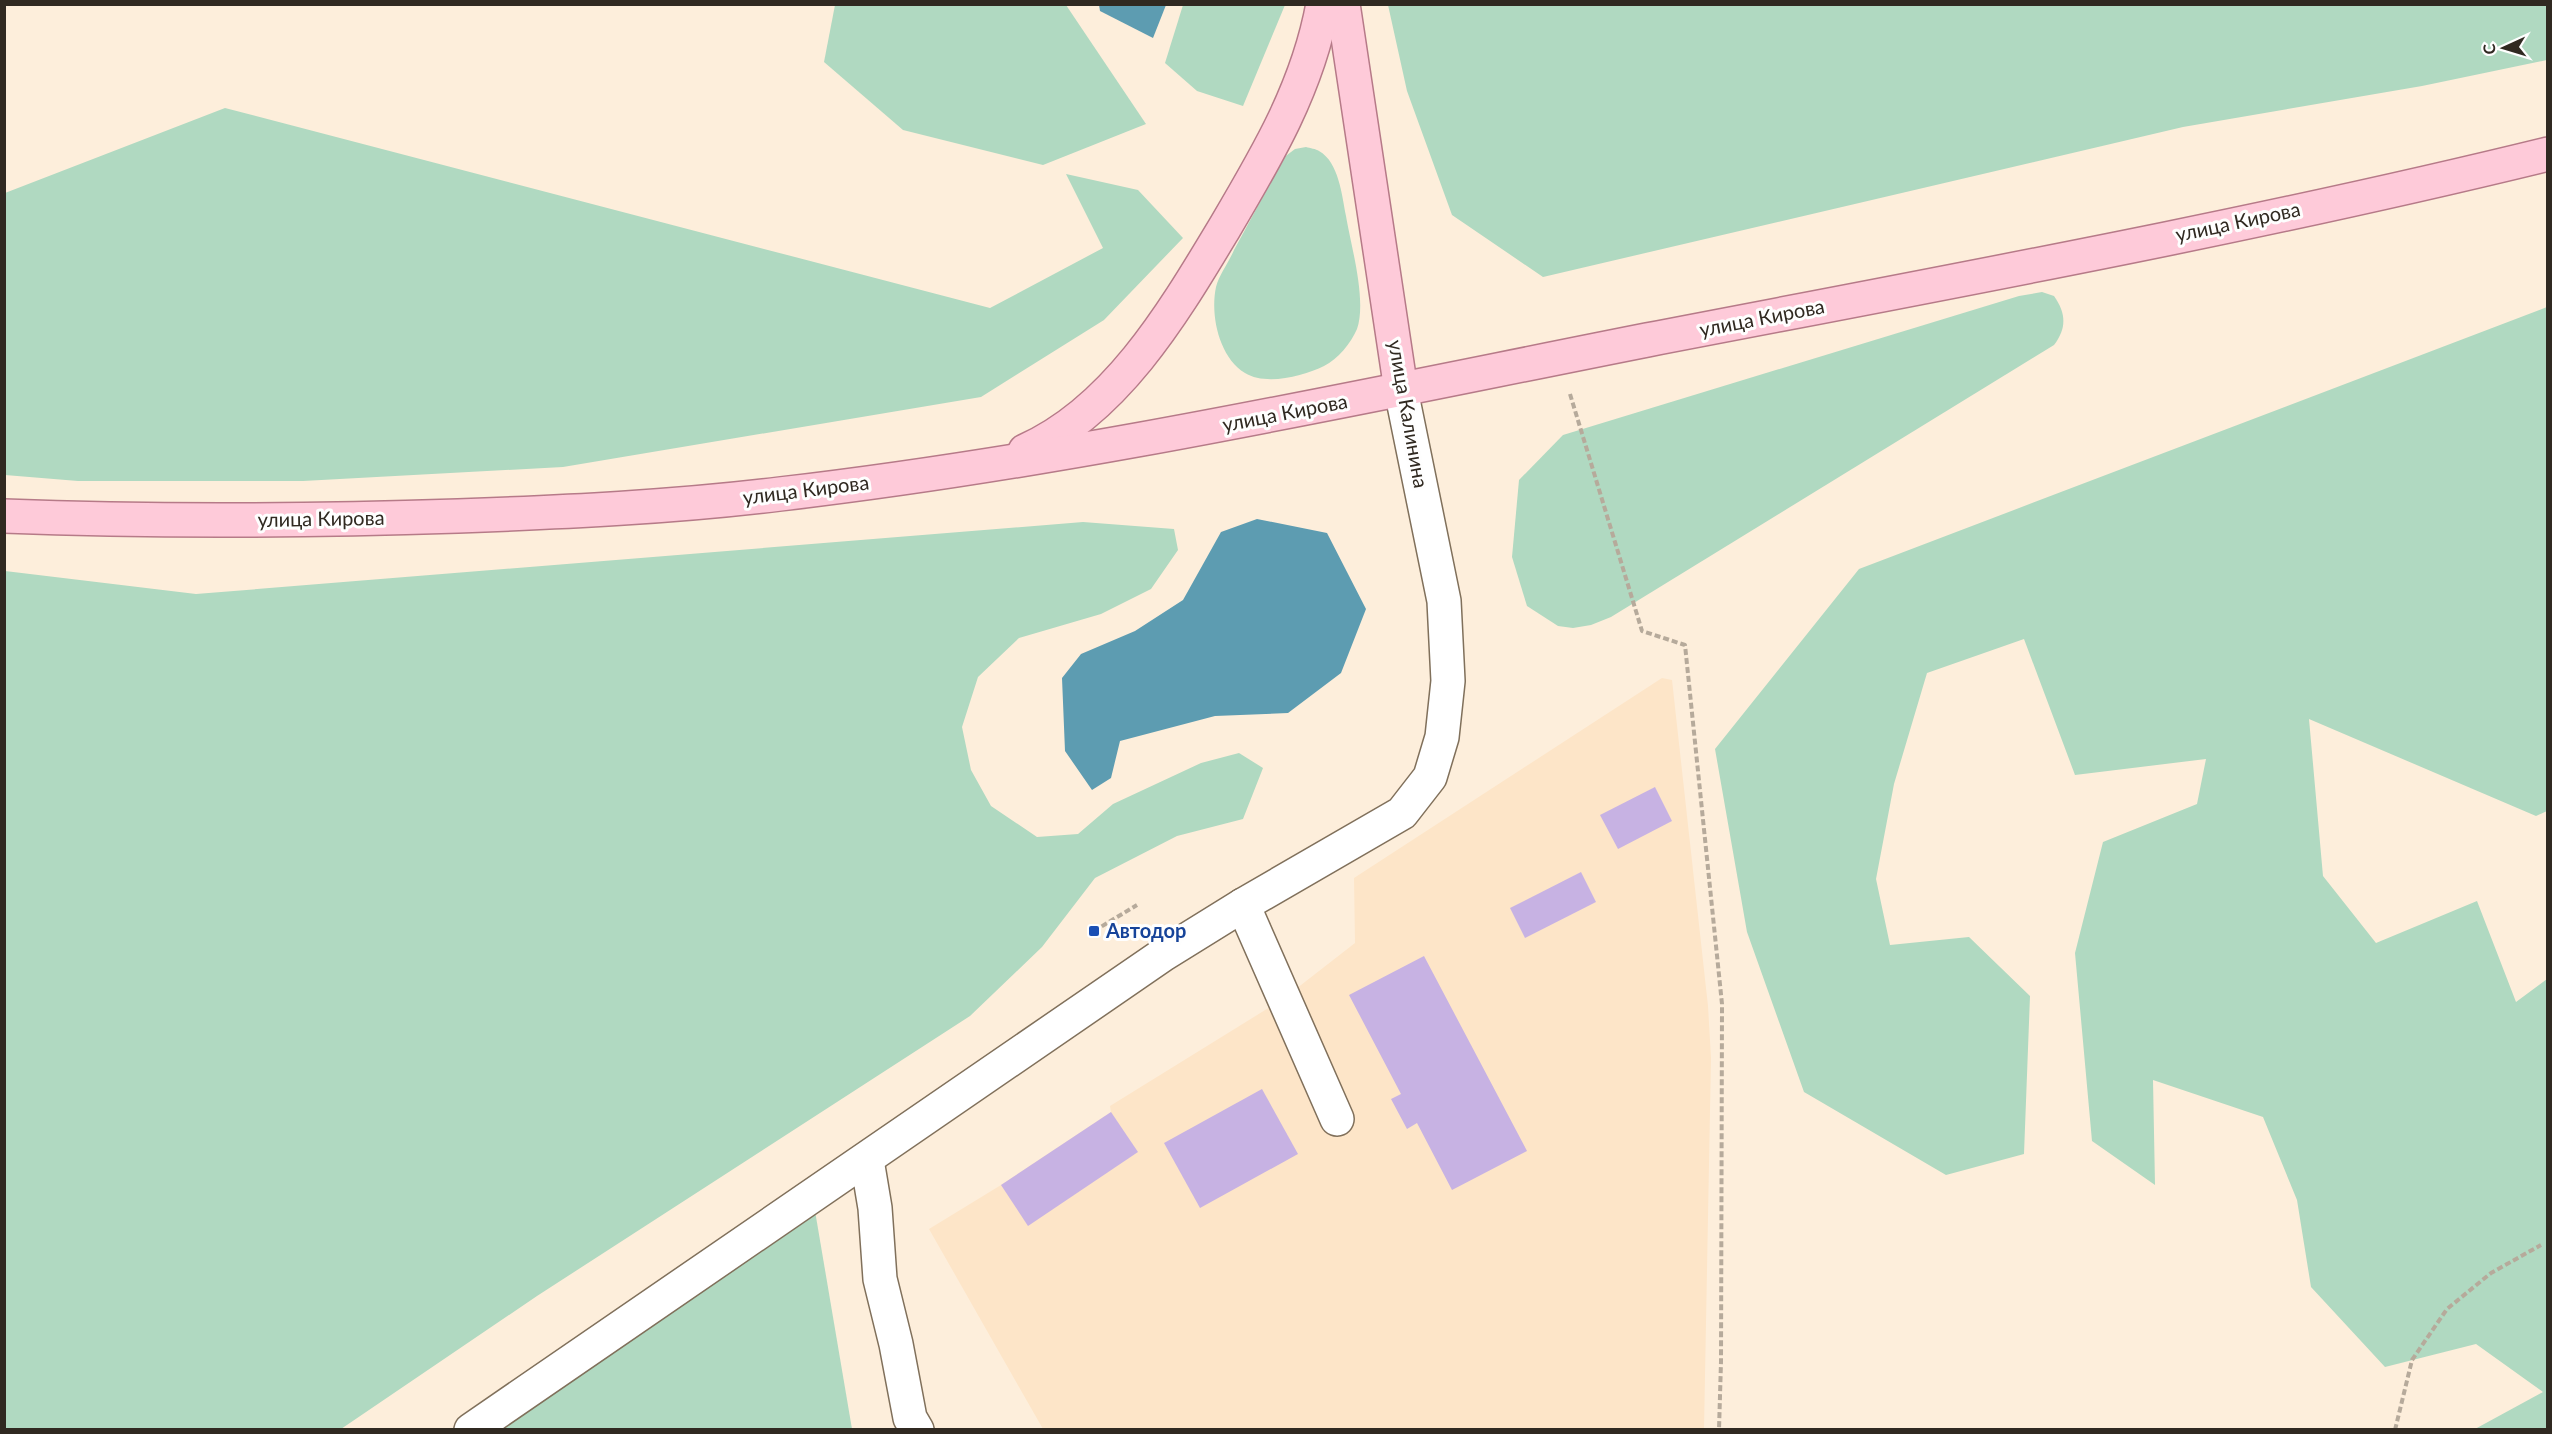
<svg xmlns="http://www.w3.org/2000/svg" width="2552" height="1434" viewBox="0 0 2552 1434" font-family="Lato,sans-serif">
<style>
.built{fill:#fde5c8}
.green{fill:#b0d9c1}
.water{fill:#5d9cb1}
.building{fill:#c7b2e3}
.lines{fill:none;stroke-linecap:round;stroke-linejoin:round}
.minor-casing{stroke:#80705b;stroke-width:36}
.major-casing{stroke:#b67a88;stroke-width:36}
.path{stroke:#b6aa9b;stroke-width:4;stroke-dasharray:6 3;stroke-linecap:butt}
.minor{stroke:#fff;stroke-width:33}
.major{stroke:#fecad9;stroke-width:33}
.transit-dot{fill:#1a4fb4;stroke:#fefefe;stroke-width:2}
.labels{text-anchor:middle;stroke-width:6;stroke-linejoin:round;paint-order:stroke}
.street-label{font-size:20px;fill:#302921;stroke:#fefefe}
.transit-label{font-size:20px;font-weight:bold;fill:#164399;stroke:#fefefe;text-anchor:start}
</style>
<rect width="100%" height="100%" fill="#fdeedb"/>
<polygon class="built" points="1662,678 1672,680 1708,1006 1711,1058 1704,1429 1043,1429 929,1229 1001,1185 1111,1112 1110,1106 1283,999 1355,943 1354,878"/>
<g class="green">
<polygon points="2547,4 2547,60 2422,86 2183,127 1543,277 1452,215 1407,91 1388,5"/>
<polygon points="835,5 1066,5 1146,124 1043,165 903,130 824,62"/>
<polygon points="1183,5 1285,5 1243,106 1197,91 1165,63"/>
<polygon points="225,108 990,308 1103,248 1066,174 1138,190 1183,238 1104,320 981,397 563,467 303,481 78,481 5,475 5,193"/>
<path d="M1306 147C1310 148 1316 149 1319 151 1339 162 1342 196 1346 216 1351 246 1367 300 1357 329 1351 343 1338 359 1324 366 1304 376 1266 386 1245 373 1219 357 1210 315 1216 287 1219 275 1229 262 1234 250 1251 219 1267 189 1283 158L1295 149Z"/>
<path d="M2042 292 2054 296C2066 313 2067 328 2054 345L1611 617 1591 625 1573 628 1558 626 1527 606 1512 557 1519 480 1563 435 2019 296Z"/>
<polygon points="2547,307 2547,811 2536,816 2309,719 2323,876 2376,943 2477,901 2516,1002 2547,979 2547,1429 2475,1429 2543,1392 2476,1344 2385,1367 2311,1287 2297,1200 2263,1117 2153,1080 2155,1185 2092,1141 2075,953 2103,842 2197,804 2206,759 2075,775 2024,639 1927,673 1894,784 1876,879 1890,945 1969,937 2030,996 2024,1154 1946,1175 1804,1092 1747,932 1715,749 1859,569"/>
<polygon points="1083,522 1174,529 1178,550 1151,589 1101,614 1019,638 978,677 962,727 971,770 991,806 1037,837 1078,834 1113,804 1201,763 1239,753 1263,768 1243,819 1177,836 1095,878 1042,947 970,1016 537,1296 341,1429 5,1429 5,571 196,594"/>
<polygon points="814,1205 852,1429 491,1430"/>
</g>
<g class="water">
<polygon points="1099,5 1099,4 1166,5 1153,38 1100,11"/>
<polygon points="1257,519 1327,533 1366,609 1341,673 1288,713 1215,716 1120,741 1111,778 1092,790 1065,751 1062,678 1081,654 1135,631 1183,600 1221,532"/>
</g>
<g class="building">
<polygon points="1655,787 1672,821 1618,849 1600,815"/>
<polygon points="1581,872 1596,902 1525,938 1510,908"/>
<polygon points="1424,956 1527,1151 1452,1190 1417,1123 1407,1129 1391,1099 1401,1094 1349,995"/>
<polygon points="1262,1089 1298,1154 1200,1208 1164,1143"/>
<polygon points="1111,1112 1138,1152 1028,1226 1001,1185"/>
</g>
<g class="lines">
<defs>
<g id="minor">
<polyline points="1243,905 1337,1119"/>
<polyline points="867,1160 875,1208 880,1279 896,1344 910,1418 917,1430"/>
<polyline points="471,1430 1164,954 1243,905 1402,813 1430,777 1442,737 1448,681 1444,601 1401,390"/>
</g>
<g id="major">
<polyline points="1343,4 1401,390"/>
<path d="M1025 451C1117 410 1175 310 1225 227 1267 156 1308 87 1323 4"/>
<path d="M4 516C156 522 306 521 458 516 565 512 674 507 780 494 1072 460 1359 397 1647 340 1948 282 2250 227 2548 154"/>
</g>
</defs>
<use href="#minor" class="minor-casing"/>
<use href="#major" class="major-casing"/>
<g class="path">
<polyline points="1570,394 1642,631 1685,645 1722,1004 1721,1362 1719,1430"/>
<polyline points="1094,931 1137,905"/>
<polyline points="2395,1430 2412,1360 2447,1309 2491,1273 2541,1245"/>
</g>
<use href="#minor" class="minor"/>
<use href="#major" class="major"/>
</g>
<rect class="transit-dot" x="1088" y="925" width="12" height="12" rx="3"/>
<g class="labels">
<g class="street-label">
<text transform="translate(2238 222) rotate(-12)" y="7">улица Кирова</text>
<text transform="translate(1762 318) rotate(-11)" y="7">улица Кирова</text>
<text transform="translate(1285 413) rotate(-11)" y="7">улица Кирова</text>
<text transform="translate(1408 414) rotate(80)" y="7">улица Калинина</text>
<text transform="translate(806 490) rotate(-7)" y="7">улица Кирова</text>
<text transform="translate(321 519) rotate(-1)" y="7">улица Кирова</text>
</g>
<g class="transit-label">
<text x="1106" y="938">Автодор</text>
</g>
</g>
<rect width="2552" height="1434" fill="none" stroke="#302921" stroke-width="12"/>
<g transform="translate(2504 48) rotate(266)" stroke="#fefefe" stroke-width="4.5" paint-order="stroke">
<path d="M0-4.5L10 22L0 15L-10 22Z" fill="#302921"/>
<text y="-9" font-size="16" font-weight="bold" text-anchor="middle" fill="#302921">С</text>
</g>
</svg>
